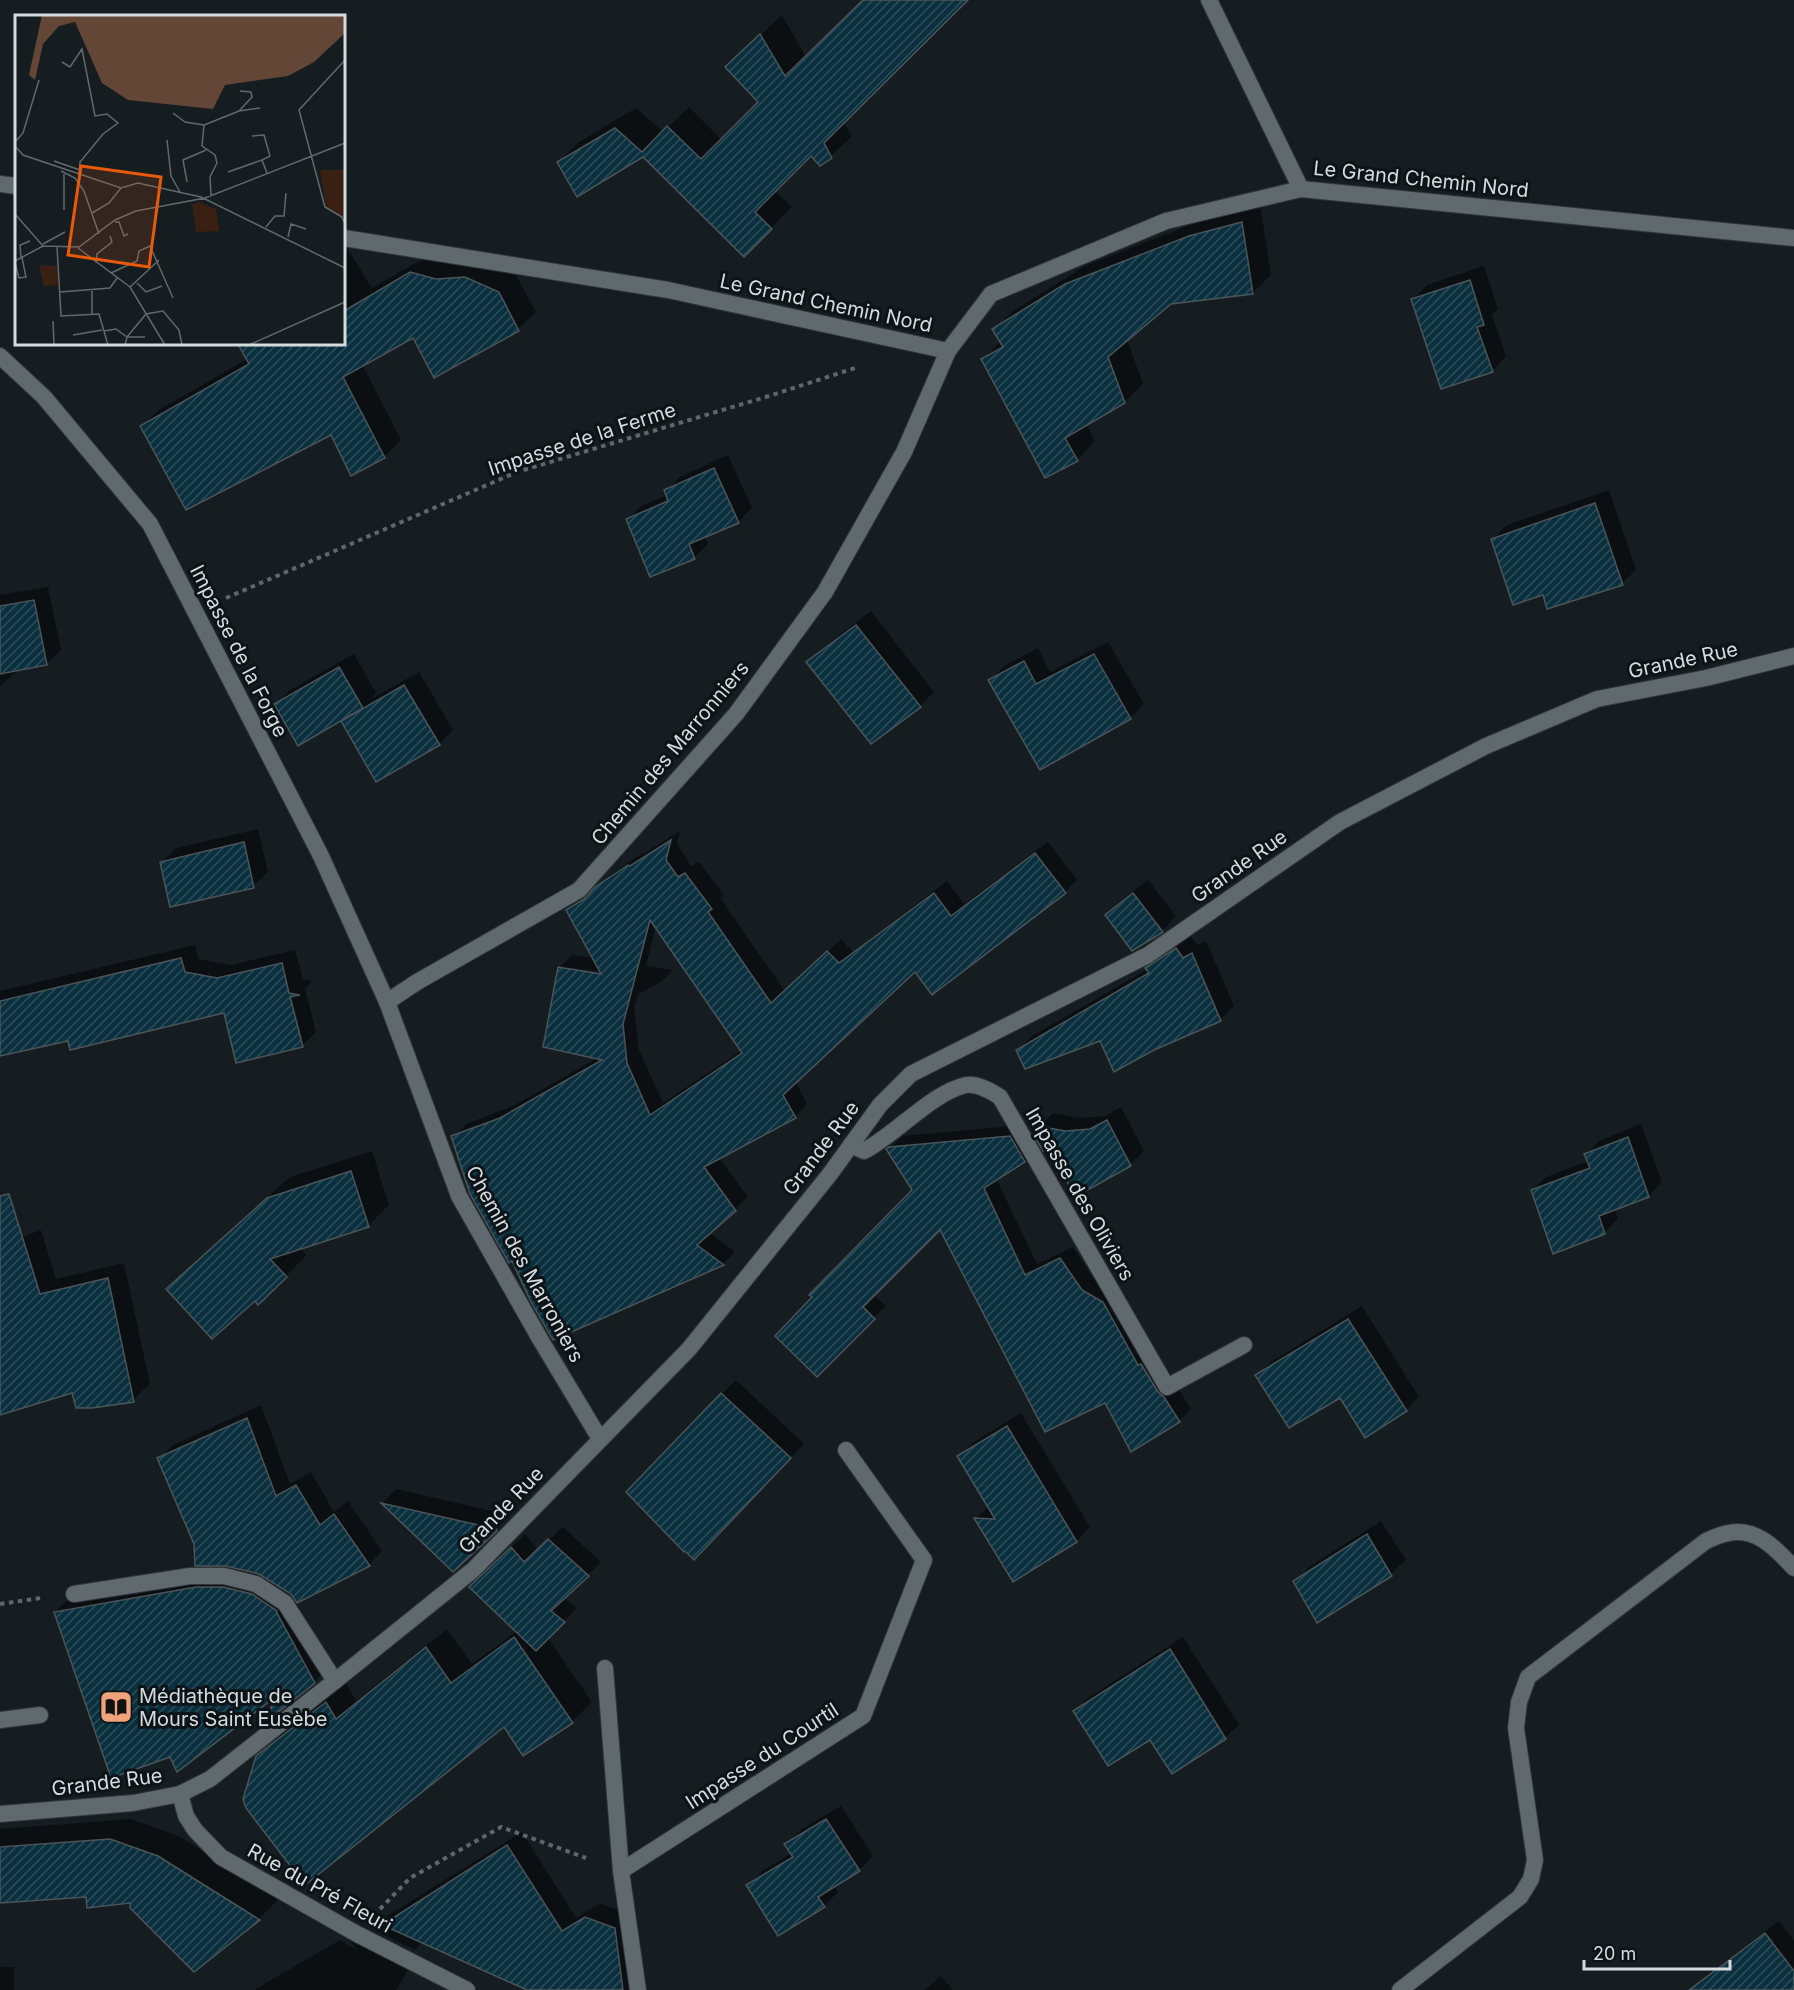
<svg xmlns="http://www.w3.org/2000/svg" width="1794" height="1990" viewBox="0 0 1794 1990" font-family="Inter,sans-serif">
<style>
.shadow{fill:#0007;fill-rule:evenodd}
.building{fill:url(#building-hatch);stroke:#4b5458;stroke-width:1.5;fill-rule:evenodd}
.lines{fill:none;stroke-linecap:round;stroke-linejoin:round}
.service-casing{stroke:#313639;stroke-width:18}
.minor-casing{stroke:#313639;stroke-width:18}
.tertiary-casing{stroke:#313639;stroke-width:18}
.path{stroke:#60676a;stroke-width:4;stroke-dasharray:4.5 4.5;stroke-linecap:butt}
.service{stroke:#60696e;stroke-width:16}
.minor{stroke:#60696e;stroke-width:16}
.tertiary{stroke:#60696e;stroke-width:16}
.labels{text-anchor:middle;stroke-width:6;stroke-linejoin:round;paint-order:stroke}
.street-label{font-size:20px;fill:#d6dcde;stroke:#0c1417}
.poi-label{font-size:20px;fill:#d6dcde;stroke:#0c1417;text-anchor:start}
.inset-road{fill:none;stroke:#62696d;stroke-width:1.5}
.view{fill:#e8590c;fill-opacity:0.15;stroke:#e8590c;stroke-width:3}
.inset-edge{fill:none;stroke:#d6dcde;stroke-width:3}
</style>
<defs>
<pattern id="building-hatch" width="6" height="6" patternUnits="userSpaceOnUse" patternTransform="scale(1.5)"><rect width="6" height="6" fill="#0a303f"/><path d="M-1 1l2-2M0 6l6-6M5 7l2-2" fill="none" stroke="#2d4d5a"/></pattern>
</defs>
<rect width="100%" height="100%" fill="#151d21"/>
<g class="shadow">
<polygon points="866,0 965,0 843,121 852,136 831,156 811,154 775,191 792,207 744,255 643,156 559,162 579,142 636,108 663,132 689,107 722,140 760,102 748,47 782,15 806,57"/>
<polygon points="1260,204 1271,275 1253,293 1170,303 1127,339 1143,384 1124,402 1086,424 1095,441 1077,460 982,360 1001,341 994,330 1013,311 1085,266 1208,218"/>
<polygon points="347,248 372,288 428,256 483,261 516,275 536,312 518,329 435,376 414,335 362,364 401,440 384,457 331,433 141,427 159,410 254,355 245,354 240,344 344,344 344,251"/>
<polygon points="1484,266 1498,309 1492,315 1506,356 1492,371 1413,300 1427,285"/>
<polygon points="728,455 752,508 738,522 705,536 708,544 694,558 627,520 641,506 667,495 666,491 680,477"/>
<polygon points="1609,490 1636,570 1622,583 1544,593 1493,539 1507,525"/>
<polygon points="48,587 61,650 46,664 15,669 16,672 0,686 0,595"/>
<polygon points="871,611 934,692 920,706 808,662 823,648"/>
<polygon points="1108,642 1144,704 1130,718 1041,768 990,680 1004,666 1038,648 1050,672"/>
<polygon points="354,654 376,693 371,699 419,672 453,730 439,744 343,722 349,715 276,704 290,690"/>
<polygon points="258,829 268,872 253,886 162,862 176,848"/>
<path d="M680 831 677 844 691 866 699 862 724 895 720 898 785 991 841 939 853 952 947 881 964 904 1048 842 1077 880 1065 892 915 969 795 1081 807 1104 795 1117 719 1158 748 1197 709 1232 735 1252 723 1264 554 1338 453 1137 466 1124 515 1105 599 1057 559 968 572 955 594 958 568 910 580 897 598 887 610 875 642 853 643 854ZM656 926 742 1050 663 1103 639 1050 634 1005 639 994 661 982 673 970 646 966ZM567 967 609 973 608 976 567 970Z"/>
<polygon points="1148,880 1176,916 1162,931 1133,949 1107,915 1121,901"/>
<polygon points="1190,936 1198,945 1206,941 1234,1006 1220,1020 1018,1050 1032,1036 1148,969 1161,954"/>
<path d="M195 945 198 959 231 965 295 950 303 979 312 981 305 988 316 1032 302 1046 226 1011 69 1039 0 1055V991ZM287 990H290L302 1038H299Z"/>
<polygon points="1121,1107 1144,1151 1130,1165 1050,1146 1035,1134 1041,1129 1040,1126 1053,1113 1080,1118 1105,1116"/>
<polygon points="1641,1124 1662,1182 1649,1196 1614,1208 1618,1219 1604,1233 1532,1190 1546,1177 1588,1161 1586,1154 1599,1141"/>
<polygon points="1023,1125 1036,1149 1025,1161 996,1178 1037,1264 1073,1247 1093,1278 1115,1290 1191,1409 1179,1421 1105,1401 940,1228 874,1295 886,1306 817,1375 914,1191 888,1150 903,1136"/>
<polygon points="372,1151 389,1205 368,1226 300,1248 307,1255 286,1276 255,1299 189,1268 290,1177"/>
<polygon points="41,1230 56,1279 124,1263 150,1384 133,1400 74,1391 0,1415 0,1245"/>
<polygon points="1362,1306 1419,1397 1406,1410 1257,1375 1271,1362"/>
<polygon points="736,1380 804,1444 708,1544 722,1394"/>
<polygon points="261,1405 290,1484 311,1472 334,1512 348,1501 382,1551 369,1565 296,1602 331,1665 314,1682 270,1717 277,1694 171,1755 55,1612 72,1596 213,1570 245,1570 195,1544 159,1459 173,1445"/>
<polygon points="1021,1413 1090,1527 1077,1541 1013,1579 976,1518 989,1506 959,1457 972,1443"/>
<polygon points="396,1489 510,1515 453,1570 383,1503"/>
<polygon points="1381,1521 1406,1560 1391,1574 1318,1621 1294,1582 1309,1567"/>
<polygon points="563,1527 601,1562 564,1598 577,1608 548,1638 592,1702 572,1722 504,1725 257,1757 278,1737 346,1683 356,1701 447,1629 472,1664 517,1631 471,1587 525,1534 538,1550"/>
<polygon points="1183,1637 1239,1725 1225,1738 1173,1771 1151,1738 1075,1711 1088,1698"/>
<polygon points="841,1806 873,1856 859,1870 834,1886 838,1892 824,1906 748,1885 762,1871 792,1853 786,1844 800,1830"/>
<polygon points="131,1819 179,1836 279,1899 259,1919 194,1970 131,1902 87,1895 0,1901 0,1829"/>
<polygon points="522,1832 576,1918 600,1903 628,1914 638,1990 531,1990 423,1941 415,1950 373,1929 387,1916"/>
<polygon points="1779,1921 1794,1941 1794,1990 1687,1990"/>
<polygon points="365,1928 417,1955 396,1990 254,1990 340,1940 358,1951 351,1942"/>
<rect x="0" y="1967" width="14" height="23"/>
<polygon points="941,1976 953,1990 924,1990"/>
</g>
<g class="building">
<polygon points="863,0 968,0 824,143 832,158 820,166 811,156 755,212 772,229 744,257 643,157 577,197 557,162 615,128 642,152 667,126 701,159 758,102 725,67 760,34 785,76"/>
<polygon points="1242,222 1253,294 1171,304 1108,357 1125,403 1065,438 1078,461 1045,478 981,359 1003,347 992,329 1065,284 1189,236"/>
<polygon points="410,272 436,279 465,277 499,292 519,331 434,378 413,338 343,377 385,458 351,476 331,435 186,510 140,426 249,364 238,344 344,344 344,311"/>
<polygon points="1470,280 1484,325 1477,327 1493,372 1441,389 1411,299"/>
<polygon points="714,468 739,523 689,544 695,559 650,577 626,519 668,501 664,490"/>
<polygon points="1595,503 1623,585 1547,609 1543,595 1513,605 1491,539"/>
<polygon points="34,600 47,665 0,674 0,606"/>
<polygon points="856,625 921,707 871,744 806,662"/>
<polygon points="1094,654 1131,719 1040,770 988,680 1024,661 1036,684"/>
<polygon points="339,667 363,708 298,746 274,704"/>
<polygon points="404,685 440,745 376,782 341,721"/>
<path d="M671 840 666 860 678 877 685 873 712 909 708 912 771 1003 827 951 839 963 934 893 951 916 1035 853 1066 893 932 995 915 972 783 1095 796 1118 704 1167 736 1211 697 1245 724 1265 553 1340 530 1300 512 1261 509 1263 470 1194 451 1136 500 1118 602 1060 543 1047 558 967 601 974 566 910 584 899 595 887 628 865 630 866ZM650 920 742 1053 650 1115 627 1063 623 1024Z"/>
<polygon points="244,842 254,888 170,907 160,862"/>
<polygon points="1133,893 1163,932 1132,951 1105,915"/>
<polygon points="1176,948 1183,958 1192,953 1221,1021 1154,1050 1114,1072 1100,1041 1025,1069 1016,1050 1149,973 1145,968"/>
<polygon points="181,958 185,972 217,978 282,963 289,993 300,995 290,997 303,1047 236,1063 224,1013 70,1050 68,1041 0,1056 0,1001"/>
<polygon points="1107,1120 1131,1166 1075,1197 1049,1148 1043,1151 1033,1134 1042,1133 1038,1126 1065,1131 1090,1129"/>
<polygon points="1010,1136 1025,1162 984,1188 1025,1275 1060,1258 1082,1290 1103,1302 1138,1365 1141,1364 1158,1392 1164,1397 1180,1422 1131,1452 1105,1403 1045,1432 940,1230 863,1307 875,1319 817,1377 775,1336 812,1297 809,1295 912,1190 886,1149 889,1147"/>
<polygon points="1628,1137 1649,1197 1599,1216 1605,1234 1553,1254 1531,1190 1590,1168 1584,1154"/>
<polygon points="351,1171 369,1227 270,1259 287,1277 258,1305 255,1301 212,1339 166,1289 267,1198"/>
<polygon points="9,1194 40,1294 108,1278 134,1402 92,1408 76,1408 72,1393 0,1415 0,1196"/>
<polygon points="1348,1319 1407,1411 1365,1438 1340,1398 1289,1428 1255,1375"/>
<polygon points="721,1393 791,1458 694,1560 685,1551 684,1552 626,1492"/>
<polygon points="247,1418 276,1496 296,1485 320,1525 334,1514 370,1566 297,1603 291,1594 259,1574 226,1566 195,1566 194,1544 157,1458"/>
<polygon points="1007,1426 1077,1542 1013,1582 974,1518 995,1519 957,1456"/>
<polygon points="381,1503 496,1529 497,1531 453,1572"/>
<polygon points="1367,1534 1392,1576 1317,1623 1293,1581"/>
<polygon points="548,1539 589,1576 551,1611 565,1622 536,1651 469,1587 511,1547 524,1562"/>
<polygon points="196,1587 223,1587 252,1594 277,1611 277,1613 315,1683 267,1721 274,1698 177,1772 170,1757 111,1778 54,1612"/>
<polygon points="514,1637 573,1723 523,1756 504,1727 305,1885 246,1808 243,1799 256,1756 326,1702 336,1719 426,1647 451,1683"/>
<polygon points="1170,1649 1226,1739 1172,1774 1150,1740 1108,1766 1073,1711"/>
<polygon points="826,1819 860,1871 818,1897 825,1907 778,1936 746,1885 793,1857 784,1844"/>
<polygon points="110,1839 158,1856 260,1920 194,1972 130,1908 130,1903 87,1908 86,1897 0,1903 0,1847"/>
<polygon points="507,1845 562,1931 585,1917 615,1928 623,1990 527,1990 382,1925"/>
<polygon points="1765,1933 1794,1971 1794,1990 1689,1990"/>
</g>
<g class="lines">
<defs>
<g id="service">
<polyline points="1209,0 1301,189"/>
<polyline points="0,1720 40,1715"/>
</g>
<g id="minor">
<polyline points="0,184 16,186"/>
<polyline points="344,238 668,290 948,351 991,294 1166,221 1301,189 1794,238"/>
<polyline points="0,356 44,397 150,524 321,856 387,1002 459,1196 540,1339 600,1439"/>
<polyline points="387,1002 417,982 579,890 736,714 825,592 904,452 948,351"/>
<path d="M851 1145 864 1151C896 1134 933 1092 966 1085 977 1083 991 1091 1000 1097L1167 1387 1244 1345"/>
<polyline points="74,1594 190,1576 224,1576 256,1584 285,1603 335,1681"/>
<polyline points="605,1668 621,1871"/>
<polyline points="180,1794 186,1816 195,1830 221,1857 357,1934 467,1990"/>
<polyline points="638,1990 621,1871 863,1716 924,1560 846,1450"/>
<path d="M1400 1990 1520 1897 1531 1879 1535 1860 1516 1728 1519 1702 1528 1677 1706 1541C1713 1538 1721 1534 1729 1533 1757 1527 1777 1550 1794 1568"/>
</g>
<polyline id="tertiary" points="0,1814 133,1803 180,1794 210,1779 335,1681 473,1570 689,1349 830,1174 880,1105 911,1074 1148,955 1340,822 1486,746 1597,699 1706,678 1794,656"/>
</defs>
<use href="#service" class="service-casing"/>
<use href="#minor" class="minor-casing"/>
<use href="#tertiary" class="tertiary-casing"/>
<g class="path">
<polyline points="226,598 517,472 769,396 855,368"/>
<polyline points="0,1604 41,1598"/>
<polyline points="380,1909 410,1878 501,1827 586,1858"/>
</g>
<use href="#service" class="service"/>
<use href="#minor" class="minor"/>
<use href="#tertiary" class="tertiary"/>
</g>
<defs>
<symbol id="library-square" viewBox="-11 -11 22 22"><rect x="-9" y="-9" width="18" height="18" rx="4" fill="#f0a27a" stroke="#0c1417"/><path d="M-6-4Q-3-5.5-.7-3.5V5Q-3 3-6 4ZM6-4Q3-5.5 .7-3.5V5Q3 3 6 4Z" fill="#111"/></symbol>
</defs>
<g fill-rule="evenodd">
<use href="#library-square" x="97" y="1688" width="38" height="38"/>
</g>
<g class="labels">
<g class="street-label">
<text transform="translate(1421 179) rotate(6)" y="7">Le Grand Chemin Nord</text>
<text transform="translate(826 303) rotate(12)" y="7">Le Grand Chemin Nord</text>
<text transform="translate(582 439) rotate(-18)" y="7">Impasse de la Ferme</text>
<text transform="translate(239 651) rotate(63)" y="7">Impasse de la Forge</text>
<text transform="translate(1683 660) rotate(-12)" y="7">Grande Rue</text>
<text transform="translate(670 753) rotate(-50)" y="7">Chemin des Marronniers</text>
<text transform="translate(1239 866) rotate(-35)" y="7">Grande Rue</text>
<text transform="translate(821 1148) rotate(-53)" y="7">Grande Rue</text>
<text transform="translate(1080 1194) rotate(60)" y="7">Impasse des Oliviers</text>
<text transform="translate(525 1264) rotate(61)" y="7">Chemin des Marroniers</text>
<text transform="translate(501 1510) rotate(-46)" y="7">Grande Rue</text>
<text transform="translate(762 1756) rotate(-33)" y="7">Impasse du Courtil</text>
<text transform="translate(107 1782) rotate(-7)" y="7">Grande Rue</text>
<text transform="translate(320 1888) rotate(29)" y="7">Rue du Pré Fleuri</text>
</g>
<g class="poi-label">
<text x="139" y="1703">Médiathèque de<tspan x="139" dy="23">Mours Saint Eusèbe</tspan></text>
</g>
</g>
<g transform="translate(15 15)">
<rect width="330" height="330" fill="#151d21"/>
<path d="M305 155H330V207L311 190Z" fill="#3a2012"/>
<path d="M27 0H330V18L299 47 273 61 210 70 198 94 113 85 87 68 60 7 44 11 28 29 20 65 14 60Z" fill="#644636"/>
<path d="M184 187 201 194 204 216 181 217 177 189Z" fill="#3a2012"/>
<path d="M24 250 42 251 43 270 29 271Z" fill="#3a2012"/>
<path class="inset-road" d="M330 45 284 95 310 192 327 202 330 209M47 47 55 52 67 34 80 101 92 99 103 108 88 119 65 147 64 159M224 96 245 93M158 98 170 107 189 110M237 121 249 120 255 141 247 145 252 158M152 125 156 161 165 177M0 127 8 118 24 65M0 131 8 140 106 173 123 168 186 182 330 253M39 146 65 155M46 156 60 163 69 176 84 219M49 157V195M213 157 247 145M172 167 168 145 191 135M196 181 195 162 202 148 200 140 187 131 189 110 224 96 237 82 236 77 225 76M77 198 94 188 106 173M0 199 28 231M100 207H104L109 221 113 219M251 212 260 201H269L271 178M273 222 276 209 291 214M28 229 50 217M42 232 46 301 84 299 93 330M63 233 115 272 150 330M6 243 5 230 15 226M0 246 28 231 64 232 100 205 121 196 190 183 330 128M0 248 4 263 11 262 7 243M81 248 82 239 97 227 95 221M96 258 122 246 124 236 135 231 158 283M122 268 131 277 147 271M115 272 144 245M77 274V299M45 277 95 273 102 263M38 306 39 330M89 316 101 314 112 322 131 299 148 296 164 315 167 330M58 320 87 315M110 330 112 322H130M234 330 330 287"/>
<path class="view" d="M66 151 146 162 134 252 53 240Z"/>
<rect width="330" height="330" class="inset-edge"/>
</g>
<path d="M1584 1960v9h146v-9" fill="none" stroke="#d6dcde" stroke-width="3"/>
<text x="1593" y="1960" font-size="18" fill="#d6dcde" stroke="#0c1417" stroke-width="4.5" paint-order="stroke">20 m</text>
</svg>
